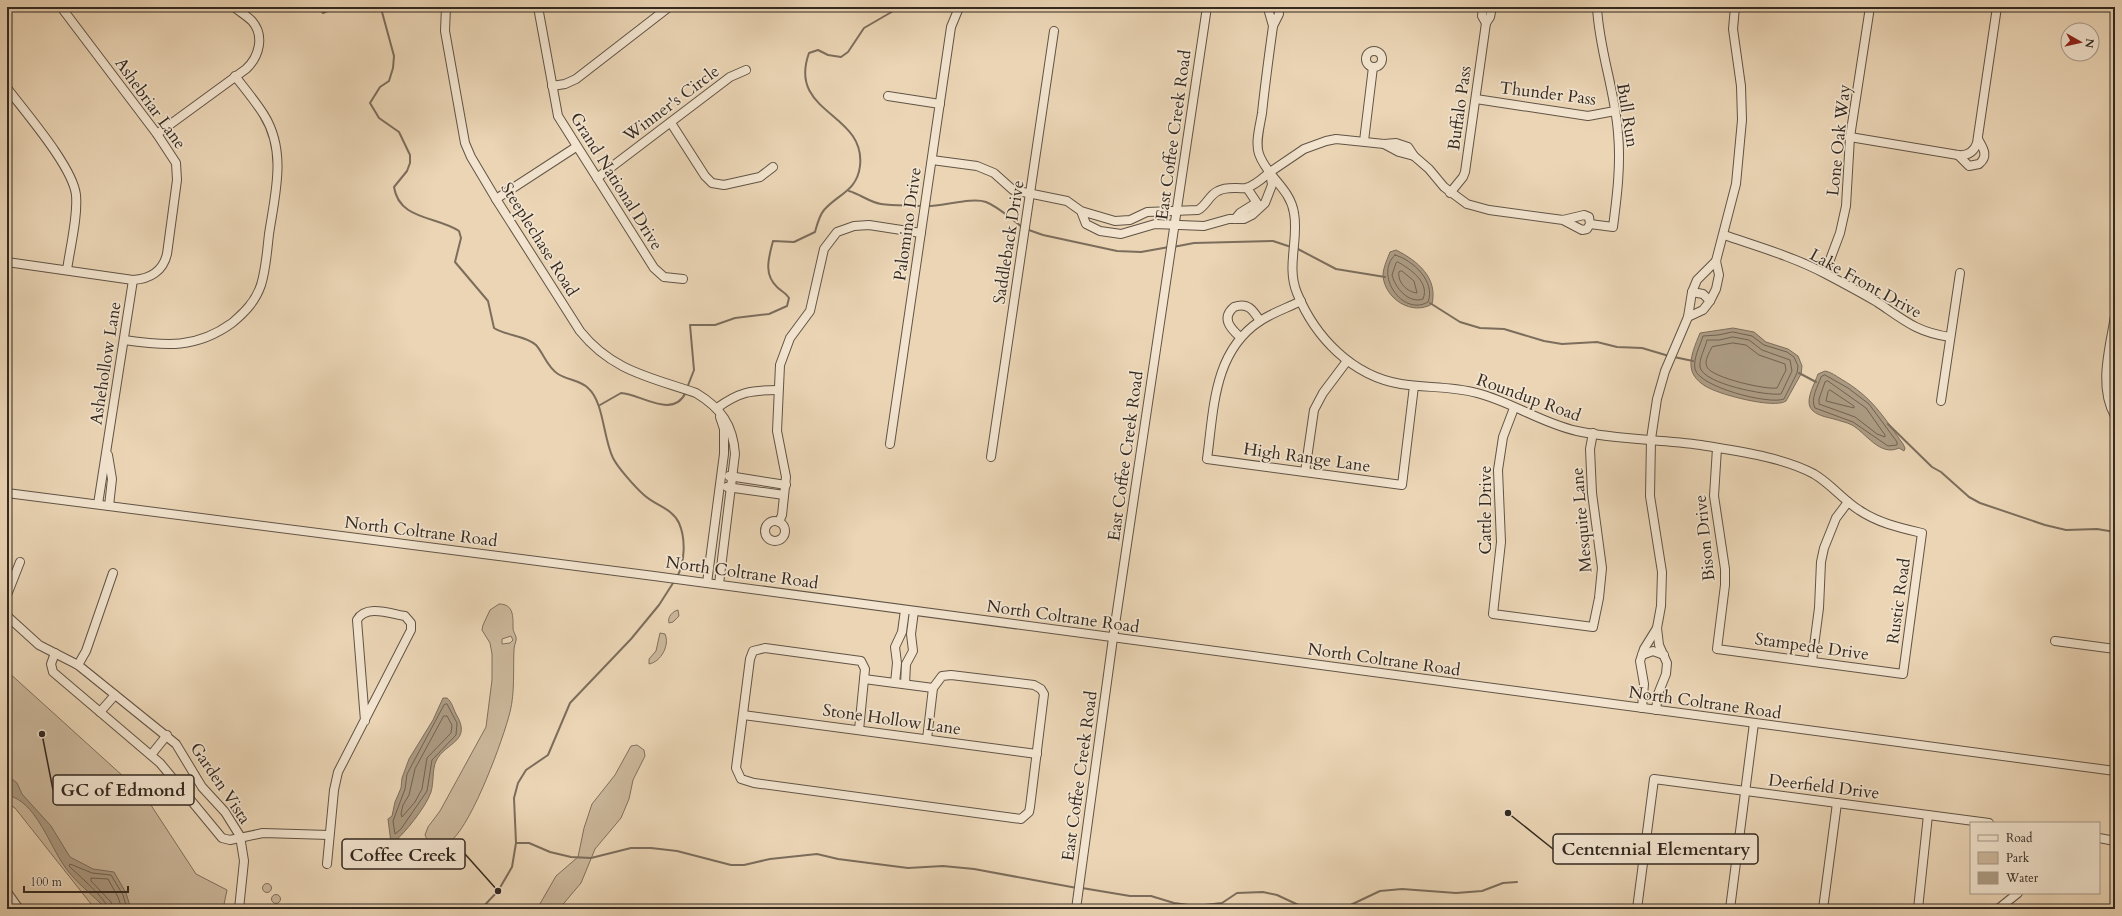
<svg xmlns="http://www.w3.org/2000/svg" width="2122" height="916" viewBox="0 0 2122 916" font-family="Cardo,serif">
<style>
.green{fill:#ccb89c;stroke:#80705e;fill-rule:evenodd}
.water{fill:#ac9b83;stroke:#7c6d5c}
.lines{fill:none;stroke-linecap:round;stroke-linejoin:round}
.shore{stroke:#706252;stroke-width:1}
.stream{stroke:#7c6d5c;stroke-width:2}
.minor-casing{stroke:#615446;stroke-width:10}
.minor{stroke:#f2e4cf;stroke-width:8}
.labels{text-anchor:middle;stroke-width:3.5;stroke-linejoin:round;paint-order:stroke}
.street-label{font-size:17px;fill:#332921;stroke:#f2e4cf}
.leader{fill:none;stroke:#332921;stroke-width:1.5}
.callout-dot{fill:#332921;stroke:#f2e4cf;stroke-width:1.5}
.callout{fill:#f2e4cf;stroke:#332921;stroke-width:1.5}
.callout-label{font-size:18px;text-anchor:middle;font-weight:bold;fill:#332921}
</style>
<rect width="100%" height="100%" fill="#ebd5b5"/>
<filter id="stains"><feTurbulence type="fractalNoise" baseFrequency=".005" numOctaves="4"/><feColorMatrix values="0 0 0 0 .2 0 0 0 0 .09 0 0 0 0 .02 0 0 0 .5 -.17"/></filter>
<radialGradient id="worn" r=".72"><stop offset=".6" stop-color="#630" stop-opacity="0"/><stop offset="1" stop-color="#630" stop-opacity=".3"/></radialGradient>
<g class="green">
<path d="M499 604C514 604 513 617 513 628 513 631 515 634 516 637 517 641 514 645 514 649 513 670 515 692 510 712 503 740 473 821 452 840 448 844 442 845 436 844 430 843 427 840 425 835L428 827 440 811 486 727 492 680V654L490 643 482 630 483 625 490 610ZM511 636 513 640 510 643 502 644V639Z"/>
<path d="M678 610 679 616 673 622 669 623C667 617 673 611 678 610Z"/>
<path d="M660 633 665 634C670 645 661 662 649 664V659L656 651Z"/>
<polygon points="7,671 145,796 196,874 227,890 223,909 95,909 15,808 7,803"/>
<polygon points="637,745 644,750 645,756 633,780 629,799 621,818 595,849 581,883 559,909 537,909 556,876 578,857 584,828 592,804 615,775 631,746"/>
<circle cx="267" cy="888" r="4.5"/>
<circle cx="276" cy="899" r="4.5"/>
</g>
<g class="water">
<path d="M1396 250C1418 261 1438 278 1432 304 1412 316 1385 299 1383 276 1383 268 1387 260 1390 252Z"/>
<path d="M1733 328 1754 332 1766 342 1788 349 1798 356 1802 366 1801 374 1786 401C1774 409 1722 395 1709 388 1702 385 1694 378 1692 371 1688 360 1696 343 1700 333Z"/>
<path d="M1825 371C1831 372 1836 376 1841 379 1872 397 1883 416 1903 444L1905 448 1904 451 1899 448C1880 457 1866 433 1852 425 1846 422 1840 421 1834 419 1826 417 1814 415 1810 407 1806 398 1815 383 1818 374Z"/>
<path d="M443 698H447C452 702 453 708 456 714 473 742 445 742 436 761 432 770 434 782 431 792 426 807 405 833 393 843H391L388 819 392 816 395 802 401 788 402 778 409 759 433 720Z"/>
<path d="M7 775 17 783 22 794 51 826 70 857 93 869 114 872 126 893 131 909H106C93 895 76 883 65 867 49 845 36 801 7 795Z"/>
</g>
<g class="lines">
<g class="shore">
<path d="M1395 255C1413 260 1436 282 1428 302 1402 317 1374 274 1395 255Z"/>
<path d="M1398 262C1410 269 1430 282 1423 299 1409 304 1395 288 1392 275L1396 263Z"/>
<path d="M1402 271 1414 281 1417 293C1407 292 1397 282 1399 272Z"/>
<path d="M1733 332 1752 336 1764 345 1787 352 1794 357 1798 366 1797 373 1784 399C1769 405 1699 387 1695 369 1693 358 1700 346 1703 336L1718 335Z"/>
<path d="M1733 337 1749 340 1762 350 1790 360 1792 371 1781 394C1767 396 1703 384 1700 367 1699 358 1705 349 1707 340H1719Z"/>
<path d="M1733 343 1746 345 1759 355 1785 364 1786 370 1777 388C1767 390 1712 378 1707 367 1704 361 1709 353 1712 347Z"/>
<path d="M1825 375 1848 388 1869 404 1897 442V445L1888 446 1853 422 1815 408C1810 399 1818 386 1821 377Z"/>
<polygon points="1828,381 1866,408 1885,435 1885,437 1877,434 1855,417 1819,404 1819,399 1825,382"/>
<polygon points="1830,390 1854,406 1854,408 1826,401 1828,392"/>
<polygon points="447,704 457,723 456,735 432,760 427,791 401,829 395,834 393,821 405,789 407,774 444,705"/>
<polygon points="444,716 447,716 452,725 451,733 427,758 422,789 415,802 402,817 401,814 403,805 409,795 415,769"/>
<path d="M108 909C107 899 78 875 69 866L70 864 92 873 111 875 123 895 127 909"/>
<polyline points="113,909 111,902 91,881 91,878 108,879 118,897 122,909"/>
</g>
<g class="stream">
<polyline points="318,7 323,13 336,7"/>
<path d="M379 7 382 12 394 56 393 68 389 81 380 87 370 103 379 118 399 132 410 155V163L407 171 394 187C399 220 436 216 459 231L461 238 455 262 488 301 494 328C506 336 525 335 536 345 544 354 547 367 558 374 567 380 580 380 588 388 604 402 603 438 613 458 618 468 636 488 644 495 656 506 672 508 679 523 686 539 685 562 677 577"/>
<path d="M849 191C860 194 869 202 881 204 894 206 909 205 923 206"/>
<path d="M927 206C943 206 973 197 986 202 999 207 1011 219 1022 227"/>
<polyline points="1026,229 1043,235 1117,251 1141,252 1169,247"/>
<polyline points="1173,247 1194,243 1273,241 1291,247"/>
<polyline points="1296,248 1336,269 1385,277"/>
<polyline points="1430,303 1460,322 1480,328 1504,329 1544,341 1562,344 1597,342 1617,347 1642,348 1669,356"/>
<polyline points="1674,357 1693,361"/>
<polyline points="1799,373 1816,382"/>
<path d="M687 388 694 370 690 325H715L735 318 769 314 787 306 789 298C786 293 781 291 777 287 763 274 769 257 773 241L794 242 815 232C817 225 819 216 824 210 838 194 857 191 860 166 866 112 787 114 809 53L818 50 828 55 841 57 848 52 864 28 895 10 896 7"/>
<path d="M600 405 621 393C641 394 673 420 686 392"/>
<polyline points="1888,424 1932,467 1941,472 1969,497 1980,503 2045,525 2066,530 2097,529 2115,532"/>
<polyline points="516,843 529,843 550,852 571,857 591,858 631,848 651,848 677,851 731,865 744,865 770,859 817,854 838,859 908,868 943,866 974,869 1077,888"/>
<polyline points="1082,888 1130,896 1151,896 1174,903 1196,906 1222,903 1237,893 1263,892 1277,895 1307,909"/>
<polyline points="481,909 498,891 512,867 516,843 514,798 518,783 526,770 548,755 570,703 631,639 659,605 675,580"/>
<polyline points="1342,909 1380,891 1402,889 1456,893 1482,891 1503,883 1517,882"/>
</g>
<defs>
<g id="minor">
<path d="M446 7 445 31 465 143 471 157 496 199 580 331C612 371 650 377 696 393 721 408 733 425 735 454L719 584"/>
<polyline points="538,7 558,116 654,268 664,277 683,279"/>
<polyline points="1271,7 1269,12 1273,26"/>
<path d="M1278 7 1279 14 1273 26C1269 55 1265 84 1262 113 1260 126 1255 142 1259 154 1267 177 1290 188 1294 213 1299 240 1286 266 1297 293 1315 337 1352 376 1401 384 1426 388 1452 386 1477 393 1512 402 1541 423 1577 431 1617 440 1660 439 1701 445 1736 451 1783 457 1814 474 1831 484 1843 500 1859 510 1878 523 1901 528 1922 533L1903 674 1717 649 1725 585V569L1714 496 1717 448"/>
<polyline points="1483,7 1482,16 1486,23"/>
<circle cx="1374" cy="59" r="8"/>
<polyline points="552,86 565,84 576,79 669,7"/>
<path d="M7 88C25 112 73 167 76 195 78 217 70 248 67 270"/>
<polyline points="888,96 940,104"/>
<polyline points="1476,99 1588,116 1615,111"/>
<polyline points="671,123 705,176 712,183 724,185 760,177 773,167"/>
<path d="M157 134 246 69C259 57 265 36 252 21 247 16 240 12 234 7"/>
<path d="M1850 137 1958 155C1968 156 1974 152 1977 143L1997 7"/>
<polyline points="1364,141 1373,67"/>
<polyline points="1384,144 1399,152 1414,156"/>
<path d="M1958 155 1969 166 1979 164C1989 156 1983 148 1978 139"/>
<path d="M932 160 977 166 994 173 1013 190 1067 201 1081 211 1115 221 1130 220 1147 212 1198 210C1207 205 1209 195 1218 191 1228 186 1236 189 1246 188 1255 186 1263 178 1270 172L1272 185 1265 203 1252 215 1244 219H1229L1204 226 1155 224 1121 234 1100 231 1086 224 1081 211"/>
<polyline points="1270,172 1304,149 1326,141 1336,139 1384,144 1396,143 1408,147 1414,156 1429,169 1444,187 1467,204 1489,210 1563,220 1584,215 1589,217 1590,224 1587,229 1582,230 1563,220"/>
<polyline points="597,178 730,77 746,70"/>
<polyline points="1247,188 1259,206"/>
<polyline points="1450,193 1463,177 1465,172 1486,23 1490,17 1492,7"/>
<polyline points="496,199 576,147"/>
<polyline points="1235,219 1240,213 1256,203"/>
<path d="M1590 224 1613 227C1617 196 1621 165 1618 133 1615 90 1599 50 1597 7"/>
<path d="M1724 235C1759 247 1794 257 1826 274 1843 283 1860 292 1877 302 1904 320 1916 332 1950 337"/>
<path d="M7 262 133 280C150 279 163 271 167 254L177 180 176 163 157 134 61 7"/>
<polyline points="1825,273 1840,233 1846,206 1850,137 1870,7"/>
<polyline points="1692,292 1703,294 1710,301"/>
<path d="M1301 301C1287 308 1272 313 1260 321 1213 352 1214 409 1207 459L1402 485 1414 386"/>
<path d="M2115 316C2110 348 2098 386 2115 416"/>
<polyline points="1688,317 1703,310 1710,301 1716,289 1719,275 1716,261 1736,184 1742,120 1741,86 1733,29 1735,7"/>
<path d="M1240 337C1230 328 1221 318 1234 307 1248 302 1253 310 1260 321"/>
<path d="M124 340C166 346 196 349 232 323 245 312 255 302 261 285 266 269 267 251 269 234 275 194 287 152 264 115 256 102 245 89 235 76"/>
<polyline points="1941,401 1960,273"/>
<path d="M717 408C739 392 751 390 778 390"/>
<polyline points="1514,408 1503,437 1498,470 1501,542 1493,614 1593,627 1599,598 1602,568 1592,493 1590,449 1593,433"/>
<polyline points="890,444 951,27 958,10"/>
<polyline points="108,455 112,479 109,506"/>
<polyline points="991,457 1054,31"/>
<polyline points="1305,472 1314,410 1323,393 1347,361"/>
<polyline points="729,476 786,485"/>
<polyline points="727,487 784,495"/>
<polyline points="7,493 654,576 2115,771"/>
<polyline points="98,504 133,280"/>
<circle cx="775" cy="531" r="10"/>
<polyline points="779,522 782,515 786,477 777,431 780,365 790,338 810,311 824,249 837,232 854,226 869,225 921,233"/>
<polyline points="707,583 724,454 724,429 720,417"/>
<polyline points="7,595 20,562"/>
<polyline points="7,616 39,645 78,665 176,744 202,787 225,812 240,836 244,861 239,909"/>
<polyline points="2055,641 2115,649"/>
<polyline points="55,653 51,664 53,672 160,763 222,838 230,840 263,833 329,835"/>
<polyline points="1642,655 1653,651 1664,655"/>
<polyline points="1812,661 1819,608 1821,562 1824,548 1836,518 1848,502"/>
<polyline points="78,665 86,651 113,573"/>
<polyline points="864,679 933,688"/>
<polyline points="895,683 897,663 895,647 902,632 905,610"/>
<polyline points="905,684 906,664 913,651 911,634 914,611"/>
<polyline points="1642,708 1644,684 1640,661 1644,649 1657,628"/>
<polyline points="1656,710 1658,694 1666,674 1667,663 1659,645 1657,628 1661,606 1662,572 1650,496 1651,439 1657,399 1665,371 1688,317 1692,292 1697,280 1716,261"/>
<polyline points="100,712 115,695"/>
<polyline points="743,715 1037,754"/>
<polyline points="859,730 865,669 861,661 765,648 753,651 750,659 736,768 741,779 754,783 1021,819 1029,812 1030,807 1044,694 1041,689 1034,685 951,675 942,676 933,688 927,739"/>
<polyline points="151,755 167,735"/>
<polyline points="2099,838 2115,841"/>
<path d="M327 864 334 790 338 772 411 630V623L405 616C391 614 366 604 357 620L365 721"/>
<polyline points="7,892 19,909"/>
<polyline points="1076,909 1113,638 1207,7"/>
<polyline points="1637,909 1654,779 1989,823"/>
<polyline points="1730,909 1754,723"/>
<polyline points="1823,909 1837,803"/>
<polyline points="1918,909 1928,815"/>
<polyline points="1998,909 2018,893"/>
</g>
</defs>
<use href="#minor" class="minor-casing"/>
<use href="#minor" class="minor"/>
</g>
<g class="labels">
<g class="street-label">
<text transform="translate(1548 93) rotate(7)" y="6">Thunder Pass</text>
<text transform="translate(151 103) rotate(54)" y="6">Ashebriar Lane</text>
<text transform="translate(671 103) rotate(-37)" y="6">Winner's Circle</text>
<text transform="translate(1459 108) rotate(-82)" y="6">Buffalo Pass</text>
<text transform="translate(1628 115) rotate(81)" y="6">Bull Run</text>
<text transform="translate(1173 135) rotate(-82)" y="6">East Coffee Creek Road</text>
<text transform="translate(1838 140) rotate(-84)" y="6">Lone Oak Way</text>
<text transform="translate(617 181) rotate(58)" y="6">Grand National Drive</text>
<text transform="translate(907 224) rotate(-82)" y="6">Palomino Drive</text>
<text transform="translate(540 239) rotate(58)" y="6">Steeplechase Road</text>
<text transform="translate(1008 242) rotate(-81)" y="6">Saddleback Drive</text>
<text transform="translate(1866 283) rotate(29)" y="6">Lake Front Drive</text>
<text transform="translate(105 363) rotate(-81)" y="6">Ashehollow Lane</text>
<text transform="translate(1529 397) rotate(20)" y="6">Roundup Road</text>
<text transform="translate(1125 456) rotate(-82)" y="6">East Coffee Creek Road</text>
<text transform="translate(1307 457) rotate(8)" y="6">High Range Lane</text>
<text transform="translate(1485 510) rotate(-90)" y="6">Cattle Drive</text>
<text transform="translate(1581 520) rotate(-95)" y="6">Mesquite Lane</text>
<text transform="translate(421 531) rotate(7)" y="6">North Coltrane Road</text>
<text transform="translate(1704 538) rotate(-96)" y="6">Bison Drive</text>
<text transform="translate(742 572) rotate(8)" y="6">North Coltrane Road</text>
<text transform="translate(1898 601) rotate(-82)" y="6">Rustic Road</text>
<text transform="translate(1063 616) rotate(8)" y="6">North Coltrane Road</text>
<text transform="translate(1812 646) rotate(8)" y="6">Stampede Drive</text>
<text transform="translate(1384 659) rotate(8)" y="6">North Coltrane Road</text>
<text transform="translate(1705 702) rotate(8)" y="6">North Coltrane Road</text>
<text transform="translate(892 719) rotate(8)" y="6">Stone Hollow Lane</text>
<text transform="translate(1079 776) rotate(-82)" y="6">East Coffee Creek Road</text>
<text transform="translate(221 783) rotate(56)" y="6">Garden Vista</text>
<text transform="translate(1824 786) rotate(7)" y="6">Deerfield Drive</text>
</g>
</g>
<path class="leader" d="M42 734L53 790M1508 813L1553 849M498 891L465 854"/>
<g class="callout-dot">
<circle cx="42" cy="734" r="4"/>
<circle cx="1508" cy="813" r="4"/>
<circle cx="498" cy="891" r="4"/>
</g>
<g class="callout">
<rect x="53" y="775" width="141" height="30" rx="4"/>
<rect x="1553" y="834" width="205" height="30" rx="4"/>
<rect x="342" y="839" width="123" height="30" rx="4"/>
</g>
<g class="callout-label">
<text x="123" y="796">GC of Edmond</text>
<text x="1656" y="855">Centennial Elementary</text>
<text x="403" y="861">Coffee Creek</text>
</g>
<rect width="2122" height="916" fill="none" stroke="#ebd5b5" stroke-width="24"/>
<rect x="8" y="8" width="2106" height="900" fill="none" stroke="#332921" stroke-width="2"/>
<rect x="12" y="12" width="2098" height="892" fill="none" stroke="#332921"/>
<rect x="1970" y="822" width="130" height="72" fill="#f2e4cf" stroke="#a69989"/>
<rect x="1978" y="835" width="20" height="6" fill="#f2e4cf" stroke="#a69989"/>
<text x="2006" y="842" font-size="12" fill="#332921">Road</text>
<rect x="1978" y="852" width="20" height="12" fill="#ccb89c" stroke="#a69989"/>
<text x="2006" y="862" font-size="12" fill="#332921">Park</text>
<rect x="1978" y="872" width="20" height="12" fill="#ac9b83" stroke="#a69989"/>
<text x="2006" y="882" font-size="12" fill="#332921">Water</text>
<g transform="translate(2080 42) rotate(98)"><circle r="19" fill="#f2e4cf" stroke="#a69989"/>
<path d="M0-3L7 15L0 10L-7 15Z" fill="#8f2418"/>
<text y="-6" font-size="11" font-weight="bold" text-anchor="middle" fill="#332921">N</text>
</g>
<path d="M24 886v6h104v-6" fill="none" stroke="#332921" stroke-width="2"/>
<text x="30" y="886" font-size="12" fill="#332921" stroke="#f2e4cf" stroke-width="3" paint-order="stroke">100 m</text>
<rect width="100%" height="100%" filter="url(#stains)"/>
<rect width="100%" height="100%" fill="url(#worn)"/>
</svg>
